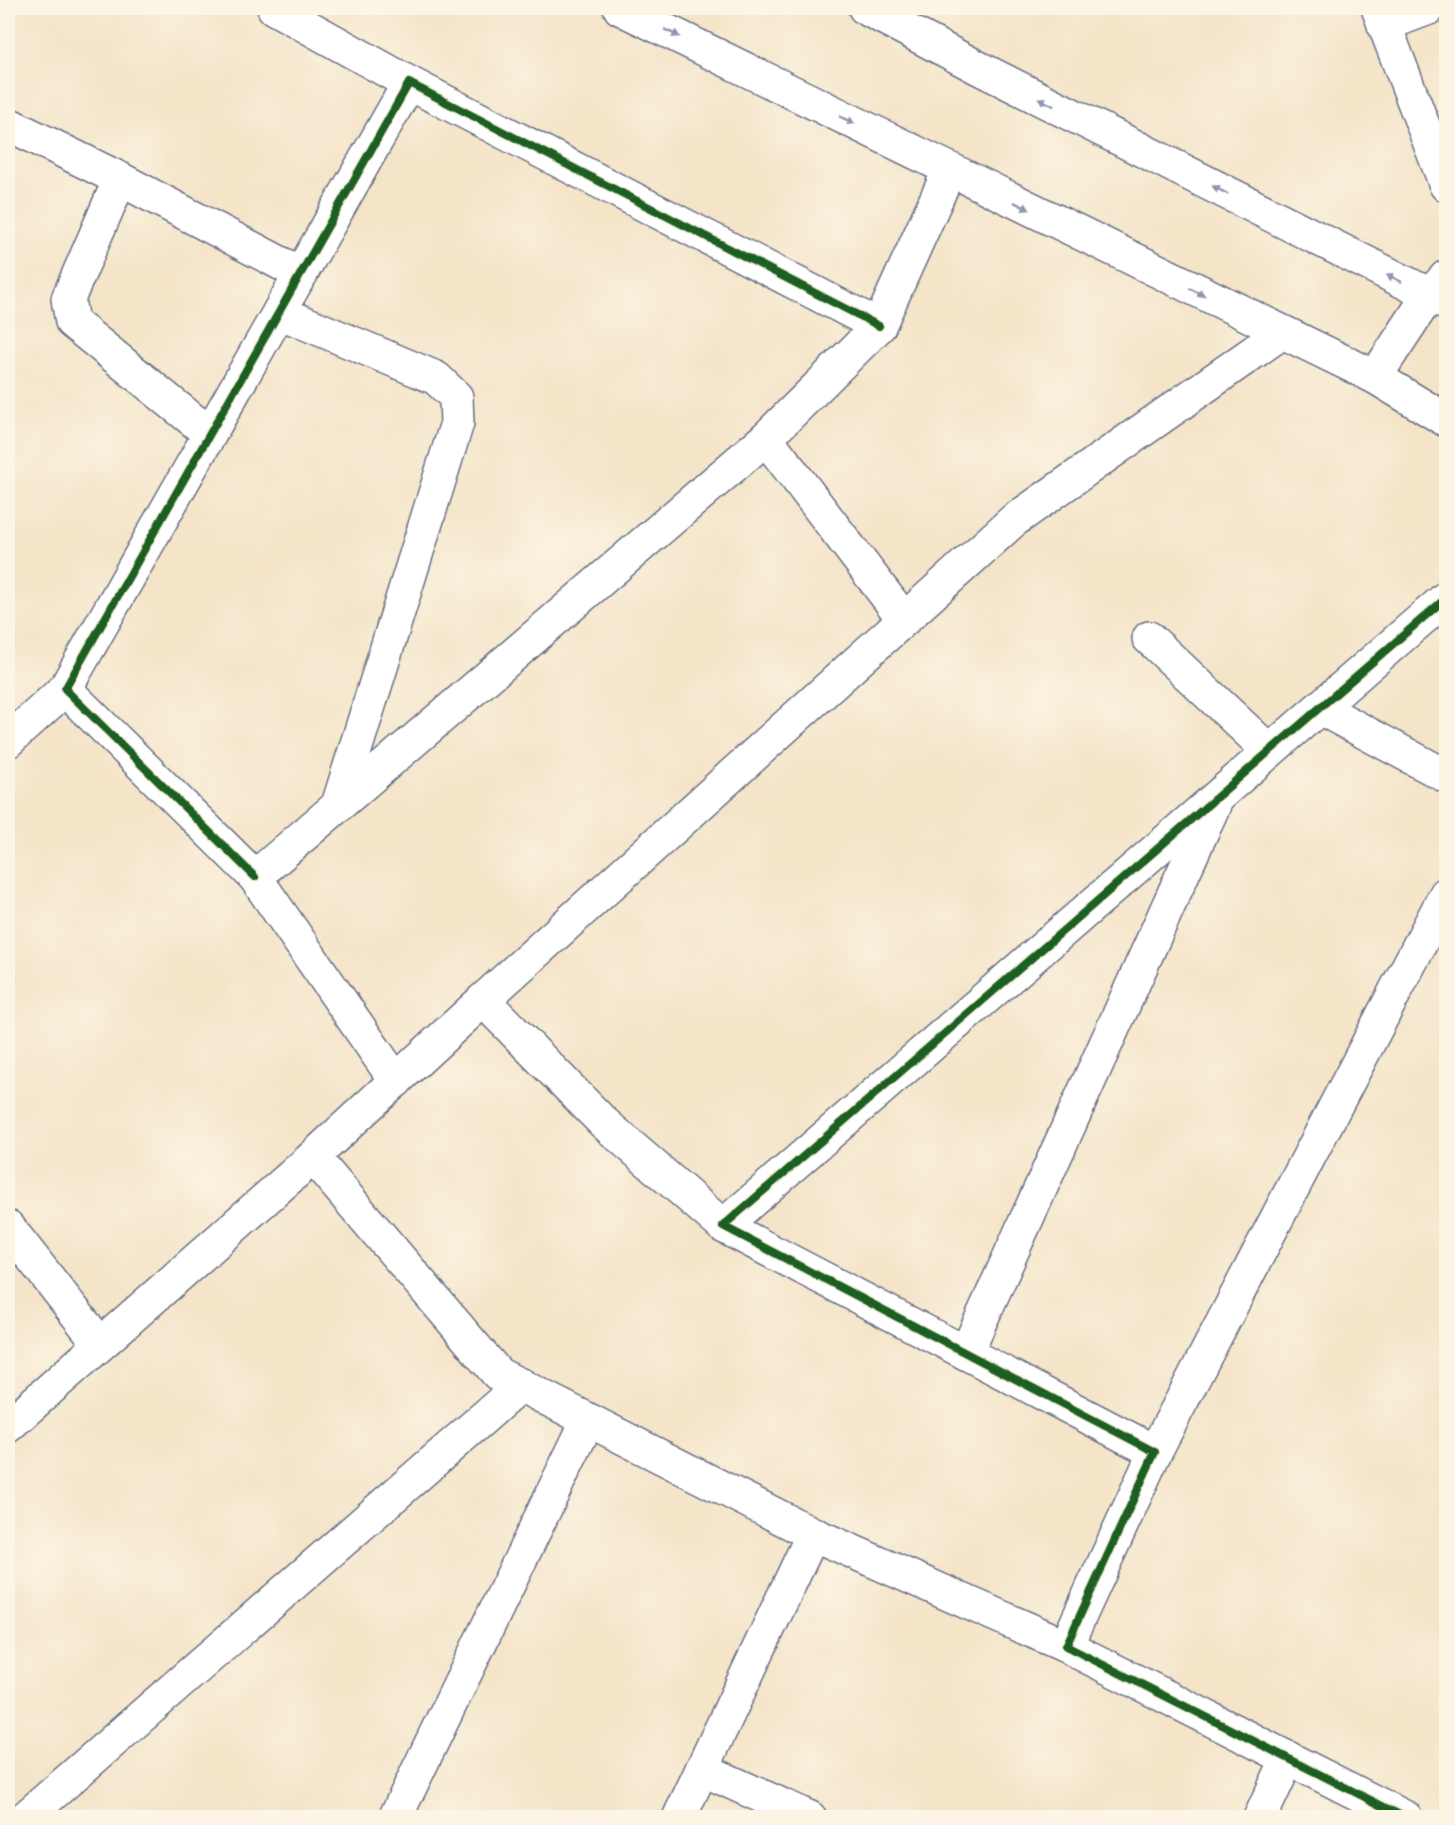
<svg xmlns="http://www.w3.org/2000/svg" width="1454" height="1825" viewBox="0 0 1454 1825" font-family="'Architects Daughter',sans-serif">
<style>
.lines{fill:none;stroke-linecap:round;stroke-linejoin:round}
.minor-casing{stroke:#676e83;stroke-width:36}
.minor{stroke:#fff;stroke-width:33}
.cycleway-casing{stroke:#fcf5e5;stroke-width:11}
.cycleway{stroke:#1b5e20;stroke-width:8}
.oneway{fill:#8d97ae}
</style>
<rect width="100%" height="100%" fill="#fcf5e5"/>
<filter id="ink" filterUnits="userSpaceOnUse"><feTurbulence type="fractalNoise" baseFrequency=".0167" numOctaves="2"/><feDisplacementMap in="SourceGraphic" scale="12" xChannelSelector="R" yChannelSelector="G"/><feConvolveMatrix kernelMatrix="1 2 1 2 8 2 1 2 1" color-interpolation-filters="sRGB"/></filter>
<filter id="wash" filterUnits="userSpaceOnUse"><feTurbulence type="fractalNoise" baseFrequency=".008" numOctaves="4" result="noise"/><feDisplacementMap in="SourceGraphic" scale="24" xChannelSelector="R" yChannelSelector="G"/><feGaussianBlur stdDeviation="1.35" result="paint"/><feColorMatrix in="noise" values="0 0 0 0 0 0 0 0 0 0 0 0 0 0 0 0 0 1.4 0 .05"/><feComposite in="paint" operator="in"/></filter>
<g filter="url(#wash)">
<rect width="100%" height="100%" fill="#f4e4c8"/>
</g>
<g filter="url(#ink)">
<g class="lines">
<defs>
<g id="minor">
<polyline points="274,8 409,83"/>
<polyline points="620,8 1375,377 1446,420"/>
<polyline points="865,8 977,67 1446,303"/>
<polyline points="1378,8 1446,185"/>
<polyline points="1384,25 1429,8"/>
<polyline points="8,124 120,179 68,299 72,322 210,434"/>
<polyline points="120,179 301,274"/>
<polyline points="279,312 436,378 456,397 457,423 338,805"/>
<polyline points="1375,377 1429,295 1446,277"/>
<polyline points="904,619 766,438 879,326 949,171"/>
<polyline points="1149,638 1269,751"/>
<polyline points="1320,708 1446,776"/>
<polyline points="8,741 65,689"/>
<polyline points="255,877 65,689 409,83 879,326"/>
<polyline points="483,1000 1013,521 1281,333"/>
<polyline points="396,1081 255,877 766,438"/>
<polyline points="723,1226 603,1122 483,1000 313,1157 498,1374 813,1534"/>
<polyline points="8,1227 100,1344"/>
<polyline points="966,1353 1214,805"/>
<polyline points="8,1426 313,1157"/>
<polyline points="1155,1452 1446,894"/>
<polyline points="702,1769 810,1818"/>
<polyline points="25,1818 521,1385"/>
<polyline points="395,1818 588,1420"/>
<polyline points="679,1818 813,1534 1066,1646"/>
<polyline points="1260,1818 1288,1758"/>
<polyline points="1406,1818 1066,1646 1155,1452 723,1226 1446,598"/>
</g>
</defs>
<use href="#minor" class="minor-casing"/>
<use href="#minor" class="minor"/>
<defs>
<g id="cycleway">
<polyline points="255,877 65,689 409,83 879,326"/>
<polyline points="1406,1818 1066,1646 1155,1452 723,1226 1446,598"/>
</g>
</defs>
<use href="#cycleway" class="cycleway-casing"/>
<use href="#cycleway" class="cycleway"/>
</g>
<defs><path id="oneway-solid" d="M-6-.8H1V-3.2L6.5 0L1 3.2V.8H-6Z" transform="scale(1.5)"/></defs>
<g class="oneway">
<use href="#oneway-solid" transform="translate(672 33) rotate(26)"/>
<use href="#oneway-solid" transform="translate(1046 102) rotate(-153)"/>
<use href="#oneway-solid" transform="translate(847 120) rotate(26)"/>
<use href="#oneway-solid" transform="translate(1220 190) rotate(-153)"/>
<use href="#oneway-solid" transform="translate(1022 206) rotate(26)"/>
<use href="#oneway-solid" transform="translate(1394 278) rotate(-153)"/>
<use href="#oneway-solid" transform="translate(1197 292) rotate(26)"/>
</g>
</g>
<rect width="1454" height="1825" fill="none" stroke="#fcf5e5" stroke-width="30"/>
</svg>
